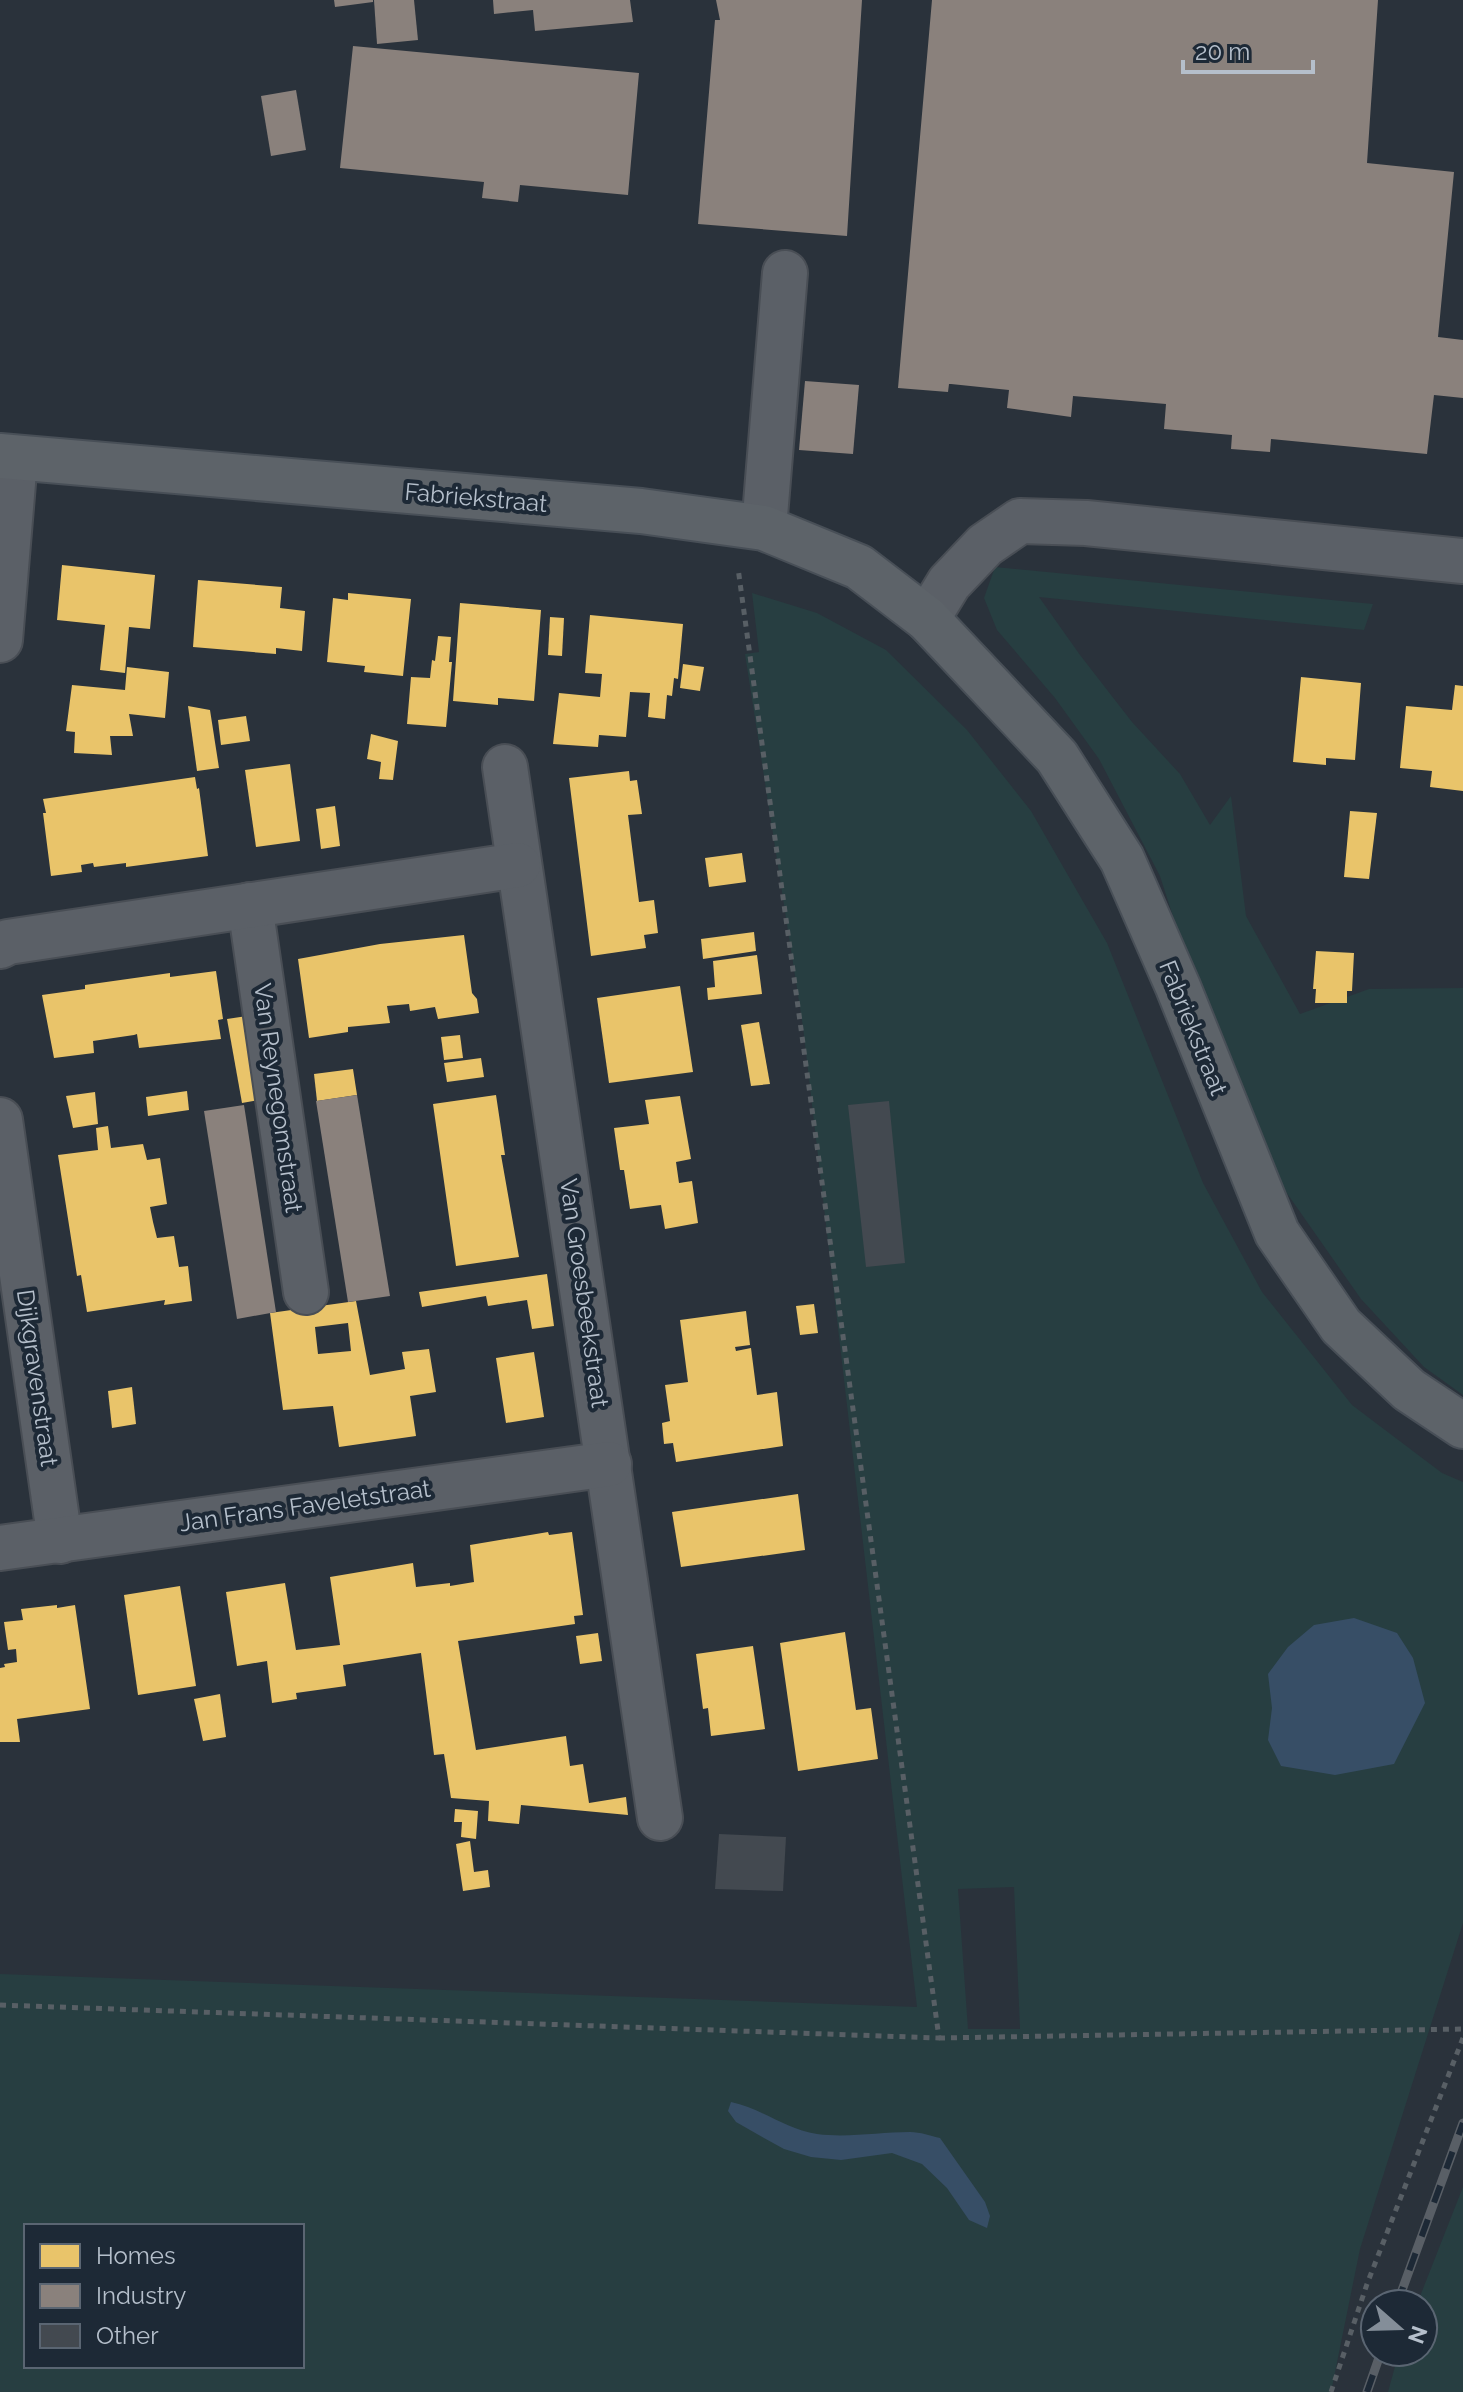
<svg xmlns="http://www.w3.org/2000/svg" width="1463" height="2392" viewBox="0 0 1463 2392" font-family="Raleway,sans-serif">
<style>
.green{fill:#273e41;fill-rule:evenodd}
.water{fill:#374e66}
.homes{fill:#e9c46a;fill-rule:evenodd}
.industry{fill:#8a817c}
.building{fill:#434950}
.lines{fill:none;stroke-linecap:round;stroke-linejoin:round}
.minor-casing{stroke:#494e55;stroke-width:48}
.major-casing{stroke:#484f57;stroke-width:48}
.path{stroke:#585f65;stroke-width:5;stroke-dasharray:6 6;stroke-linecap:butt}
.minor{stroke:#5b6067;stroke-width:44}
.major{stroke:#5d6369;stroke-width:44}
.rail-casing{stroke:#595f66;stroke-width:9}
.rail{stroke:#1d2936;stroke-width:6;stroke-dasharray:18;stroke-linecap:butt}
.labels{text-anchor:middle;stroke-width:8;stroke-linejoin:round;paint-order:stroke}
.street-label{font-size:24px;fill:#b5bfcb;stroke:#1d2936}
</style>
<rect width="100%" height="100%" fill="#2a323b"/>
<g class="green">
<polygon points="995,567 1373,604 1364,630 1039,597 1080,655 1132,722 1180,774 1210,825 1231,796 1246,916 1300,1014 1369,989 1463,988 1463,1395 1424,1367 1361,1299 1277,1179 1185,954 1160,876 1099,759 1055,698 997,630 984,598"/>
<path d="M752 593 817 613 886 650 967 730 1031 811 1107 943 1203 1183 1262 1292 1352 1405 1442 1473 1463 1482V1923L1360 2249 1331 2392H0V1974L917 2007 803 1027 745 654 759 652ZM1014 1887 1020 2029H968L958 1889ZM26 2226H302V2366H26Z"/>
<polygon points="1463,2187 1463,2392 1388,2392 1399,2352 1423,2352 1423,2304 1417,2304"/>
</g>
<g class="water">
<polygon points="1354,1618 1397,1633 1413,1658 1425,1703 1394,1764 1335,1775 1281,1766 1268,1740 1272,1708 1268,1674 1288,1647 1314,1625"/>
<path d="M731 2102C761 2108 784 2129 817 2134 848 2138 880 2132 910 2132 920 2132 931 2136 940 2138L985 2202 990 2216 987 2228 969 2220 947 2188 922 2164 892 2153 841 2160 811 2157 784 2149 764 2138 736 2122 728 2111Z"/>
</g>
<g class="homes">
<polygon points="62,565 155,575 150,629 129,627 125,673 100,670 105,625 57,620"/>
<polygon points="198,580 282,587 280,608 305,611 302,651 276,648 276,654 193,647"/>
<polygon points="348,593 411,599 403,676 364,672 365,666 327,662 333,598 348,600"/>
<polygon points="460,603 541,610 534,701 498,698 498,705 453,701"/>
<polygon points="590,615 683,624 678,679 674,678 672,696 667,695 665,719 648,717 650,693 630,692 626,737 599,735 598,747 553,744 559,693 600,697 602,674 585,673"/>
<polygon points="550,617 564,618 562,656 548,655"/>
<polygon points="438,636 451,637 449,662 452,662 446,727 407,724 411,677 430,678 432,660 435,661"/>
<polygon points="683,664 704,667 700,691 680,688"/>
<polygon points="127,667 169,672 165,718 129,714 133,736 110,736 112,755 74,753 75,732 66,731 72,685 125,690"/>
<polygon points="1301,677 1361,683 1355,760 1326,758 1326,765 1293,762"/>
<polygon points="1455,685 1463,686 1463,791 1430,787 1432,771 1400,768 1406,706 1452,710"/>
<polygon points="188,706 210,710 219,768 197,771"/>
<polygon points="246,716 250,741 221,745 218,720"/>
<polygon points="371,734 398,741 393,780 379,779 381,762 367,759"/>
<polygon points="290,764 300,841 256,847 245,770"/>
<polygon points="629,771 630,781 637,780 642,814 628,815 639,902 654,900 658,933 644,935 646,948 591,956 569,778"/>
<polygon points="195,777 197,789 199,788 208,856 126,867 126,863 94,867 93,863 81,865 82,872 51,876 43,813 46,813 43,799"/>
<polygon points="335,806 340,846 321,849 316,809"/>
<polygon points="1350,811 1377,813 1369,879 1344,877"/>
<polygon points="742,853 746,882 709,887 705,858"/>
<polygon points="754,932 756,951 703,959 701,939"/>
<polygon points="464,935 472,993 477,999 479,1013 438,1019 435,1007 410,1011 409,1004 387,1006 390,1023 348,1027 348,1032 309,1038 298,959 380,944"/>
<polygon points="1316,951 1354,953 1352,991 1347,991 1347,1003 1315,1003 1316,989 1313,989"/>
<polygon points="757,955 762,994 708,1000 707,988 715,987 713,961"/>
<polygon points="216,971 223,1019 218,1020 221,1039 139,1048 137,1034 134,1035 93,1041 94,1053 54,1058 42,995 85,989 85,985 170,973 170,977"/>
<polygon points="680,986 693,1072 609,1083 597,998"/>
<polygon points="247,1016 259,1100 242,1103 227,1019"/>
<polygon points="759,1022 770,1084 751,1086 741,1025"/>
<polygon points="460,1035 463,1058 444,1060 441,1037"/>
<polygon points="481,1058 484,1077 447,1082 444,1063"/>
<polygon points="353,1069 357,1095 317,1101 314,1074"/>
<polygon points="187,1091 189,1110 148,1116 146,1097"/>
<polygon points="95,1092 98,1124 73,1128 66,1096"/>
<polygon points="496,1095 505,1155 501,1155 519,1257 456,1266 433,1104"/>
<polygon points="680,1096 691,1159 676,1162 679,1183 692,1181 698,1223 665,1229 661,1205 630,1209 624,1170 620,1170 614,1128 649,1124 645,1100"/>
<polygon points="108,1126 111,1148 143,1144 147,1160 160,1158 167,1204 150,1207 153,1222 157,1238 174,1236 179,1267 188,1266 192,1301 164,1305 165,1300 87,1312 81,1275 77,1276 58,1155 98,1150 96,1128"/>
<polygon points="547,1274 554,1326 532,1329 527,1300 488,1306 486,1296 422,1307 419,1292"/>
<path d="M356 1301 370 1375 405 1369 402 1352 429 1349 436 1392 410 1396 416 1436 339 1447 333 1406 283 1410 270 1313ZM348 1323 351 1351 318 1354 315 1327Z"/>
<polygon points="814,1304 818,1333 800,1335 796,1306"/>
<polygon points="746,1311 750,1345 735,1347 736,1351 751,1348 757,1395 777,1392 783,1446 676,1462 673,1443 664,1444 662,1423 670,1421 665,1385 688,1382 680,1320"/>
<polygon points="534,1352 544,1417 506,1423 496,1358"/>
<polygon points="132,1387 136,1424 112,1428 108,1391"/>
<polygon points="798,1494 805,1550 681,1567 672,1512"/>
<polygon points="548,1532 549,1535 572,1532 583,1615 574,1616 575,1624 458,1641 476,1750 566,1736 570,1766 583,1764 589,1803 626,1797 628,1815 521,1805 519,1824 488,1821 489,1801 451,1798 444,1754 434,1755 421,1653 343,1665 346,1686 296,1693 297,1699 272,1703 267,1661 237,1666 226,1592 285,1583 296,1650 340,1645 330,1577 413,1563 416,1587 450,1583 450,1586 474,1582 470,1545"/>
<polygon points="180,1586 196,1686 138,1695 124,1595"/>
<polygon points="57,1605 57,1608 75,1605 90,1709 17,1719 20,1742 0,1742 0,1668 5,1667 4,1664 17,1662 16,1649 8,1650 4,1622 23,1620 21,1609"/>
<polygon points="845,1632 856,1710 871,1708 878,1759 798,1771 780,1643"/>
<polygon points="598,1633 602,1661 580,1664 576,1636"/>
<polygon points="753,1646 765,1729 711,1736 708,1708 703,1709 696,1654"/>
<polygon points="220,1694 226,1737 203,1741 194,1699"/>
<polygon points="455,1809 478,1811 476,1839 461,1837 462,1822 454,1822"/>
<polygon points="470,1841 474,1872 488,1870 490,1887 463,1891 456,1844"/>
</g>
<g class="industry">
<polygon points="334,0 373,0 373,2 335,7"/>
<polygon points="374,0 414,0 418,40 377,44"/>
<polygon points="493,0 630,0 633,22 535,31 533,10 494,14"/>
<polygon points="716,0 862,0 847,236 698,224 715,20 720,20"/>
<polygon points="932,0 1378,0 1367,163 1454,172 1438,337 1463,340 1463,398 1434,395 1427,454 1271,439 1270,452 1231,449 1232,435 1164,429 1166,404 1073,396 1071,417 1007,408 1009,390 951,384 949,384 948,392 898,388"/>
<polygon points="353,46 639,73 628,195 520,185 518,202 482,198 484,182 340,168"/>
<polygon points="296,90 306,150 271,156 261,96"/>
<polygon points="805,381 859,385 853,454 799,450"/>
<polygon points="357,1095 390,1296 348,1302 316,1101"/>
<polygon points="244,1105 276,1312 237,1319 204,1111"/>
</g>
<g class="building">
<polygon points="889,1101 905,1263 866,1267 848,1105"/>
<polygon points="719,1834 786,1837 783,1891 715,1889"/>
</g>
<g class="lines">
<defs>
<g id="minor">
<polyline points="764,528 785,273"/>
<polyline points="927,619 949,583 985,545 1020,521 1086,523 1463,561"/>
<polyline points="0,640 15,459"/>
<polyline points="505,767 660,1818"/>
<polyline points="250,905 306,1292"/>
<polyline points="0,946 8,942 518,865"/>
<polyline points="0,1120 60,1541"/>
<polyline points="0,1548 609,1464"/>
</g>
<polyline id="major" points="0,456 641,511 764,528 859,567 927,619 1057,757 1122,859 1178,987 1277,1233 1341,1326 1409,1390 1463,1426"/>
</defs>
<use href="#minor" class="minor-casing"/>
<use href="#major" class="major-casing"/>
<g class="path">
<polyline points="0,2005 939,2038 738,568"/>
<polyline points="939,2038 1463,2029"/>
<polyline points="1331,2392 1367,2284 1463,2038"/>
</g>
<use href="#minor" class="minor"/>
<use href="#major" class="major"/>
<defs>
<g id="rail">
<polyline points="1397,2304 1463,2123"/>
<polyline points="1367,2392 1381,2352"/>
</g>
</defs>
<use href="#rail" class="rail-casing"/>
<use href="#rail" class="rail"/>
</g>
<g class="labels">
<g class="street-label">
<text transform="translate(476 498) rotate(5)" y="8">Fabriekstraat</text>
<text transform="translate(1193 1028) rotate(68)" y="8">Fabriekstraat</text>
<text transform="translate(278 1098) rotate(82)" y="8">Van Reynegomstraat</text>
<text transform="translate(584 1293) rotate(82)" y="8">Van Groesbeekstraat</text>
<text transform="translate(37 1378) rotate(82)" y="8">Dijkgravenstraat</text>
<text transform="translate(305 1506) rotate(-8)" y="8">Jan Frans Faveletstraat</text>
</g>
</g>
<rect x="24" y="2224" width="280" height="144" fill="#1d2936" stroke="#5a6572" stroke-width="2"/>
<rect x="40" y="2244" width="40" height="24" fill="#e9c46a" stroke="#5a6572" stroke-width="2"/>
<text x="96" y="2264" font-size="24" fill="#b5bfcb">Homes</text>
<rect x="40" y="2284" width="40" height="24" fill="#8a817c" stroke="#5a6572" stroke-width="2"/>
<text x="96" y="2304" font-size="24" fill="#b5bfcb">Industry</text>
<rect x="40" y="2324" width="40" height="24" fill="#434950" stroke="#5a6572" stroke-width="2"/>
<text x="96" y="2344" font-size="24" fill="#b5bfcb">Other</text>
<g transform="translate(1399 2328) rotate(110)"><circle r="38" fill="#1d2936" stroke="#5a6572" stroke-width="2"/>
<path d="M0-6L14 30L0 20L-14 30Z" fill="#848e99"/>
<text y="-12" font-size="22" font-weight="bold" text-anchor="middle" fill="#b5bfcb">N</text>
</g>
<path d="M1183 60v12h130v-12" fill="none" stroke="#b5bfcb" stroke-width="4"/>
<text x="1195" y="60" font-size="24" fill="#b5bfcb" stroke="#1d2936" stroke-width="6" paint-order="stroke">20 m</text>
</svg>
